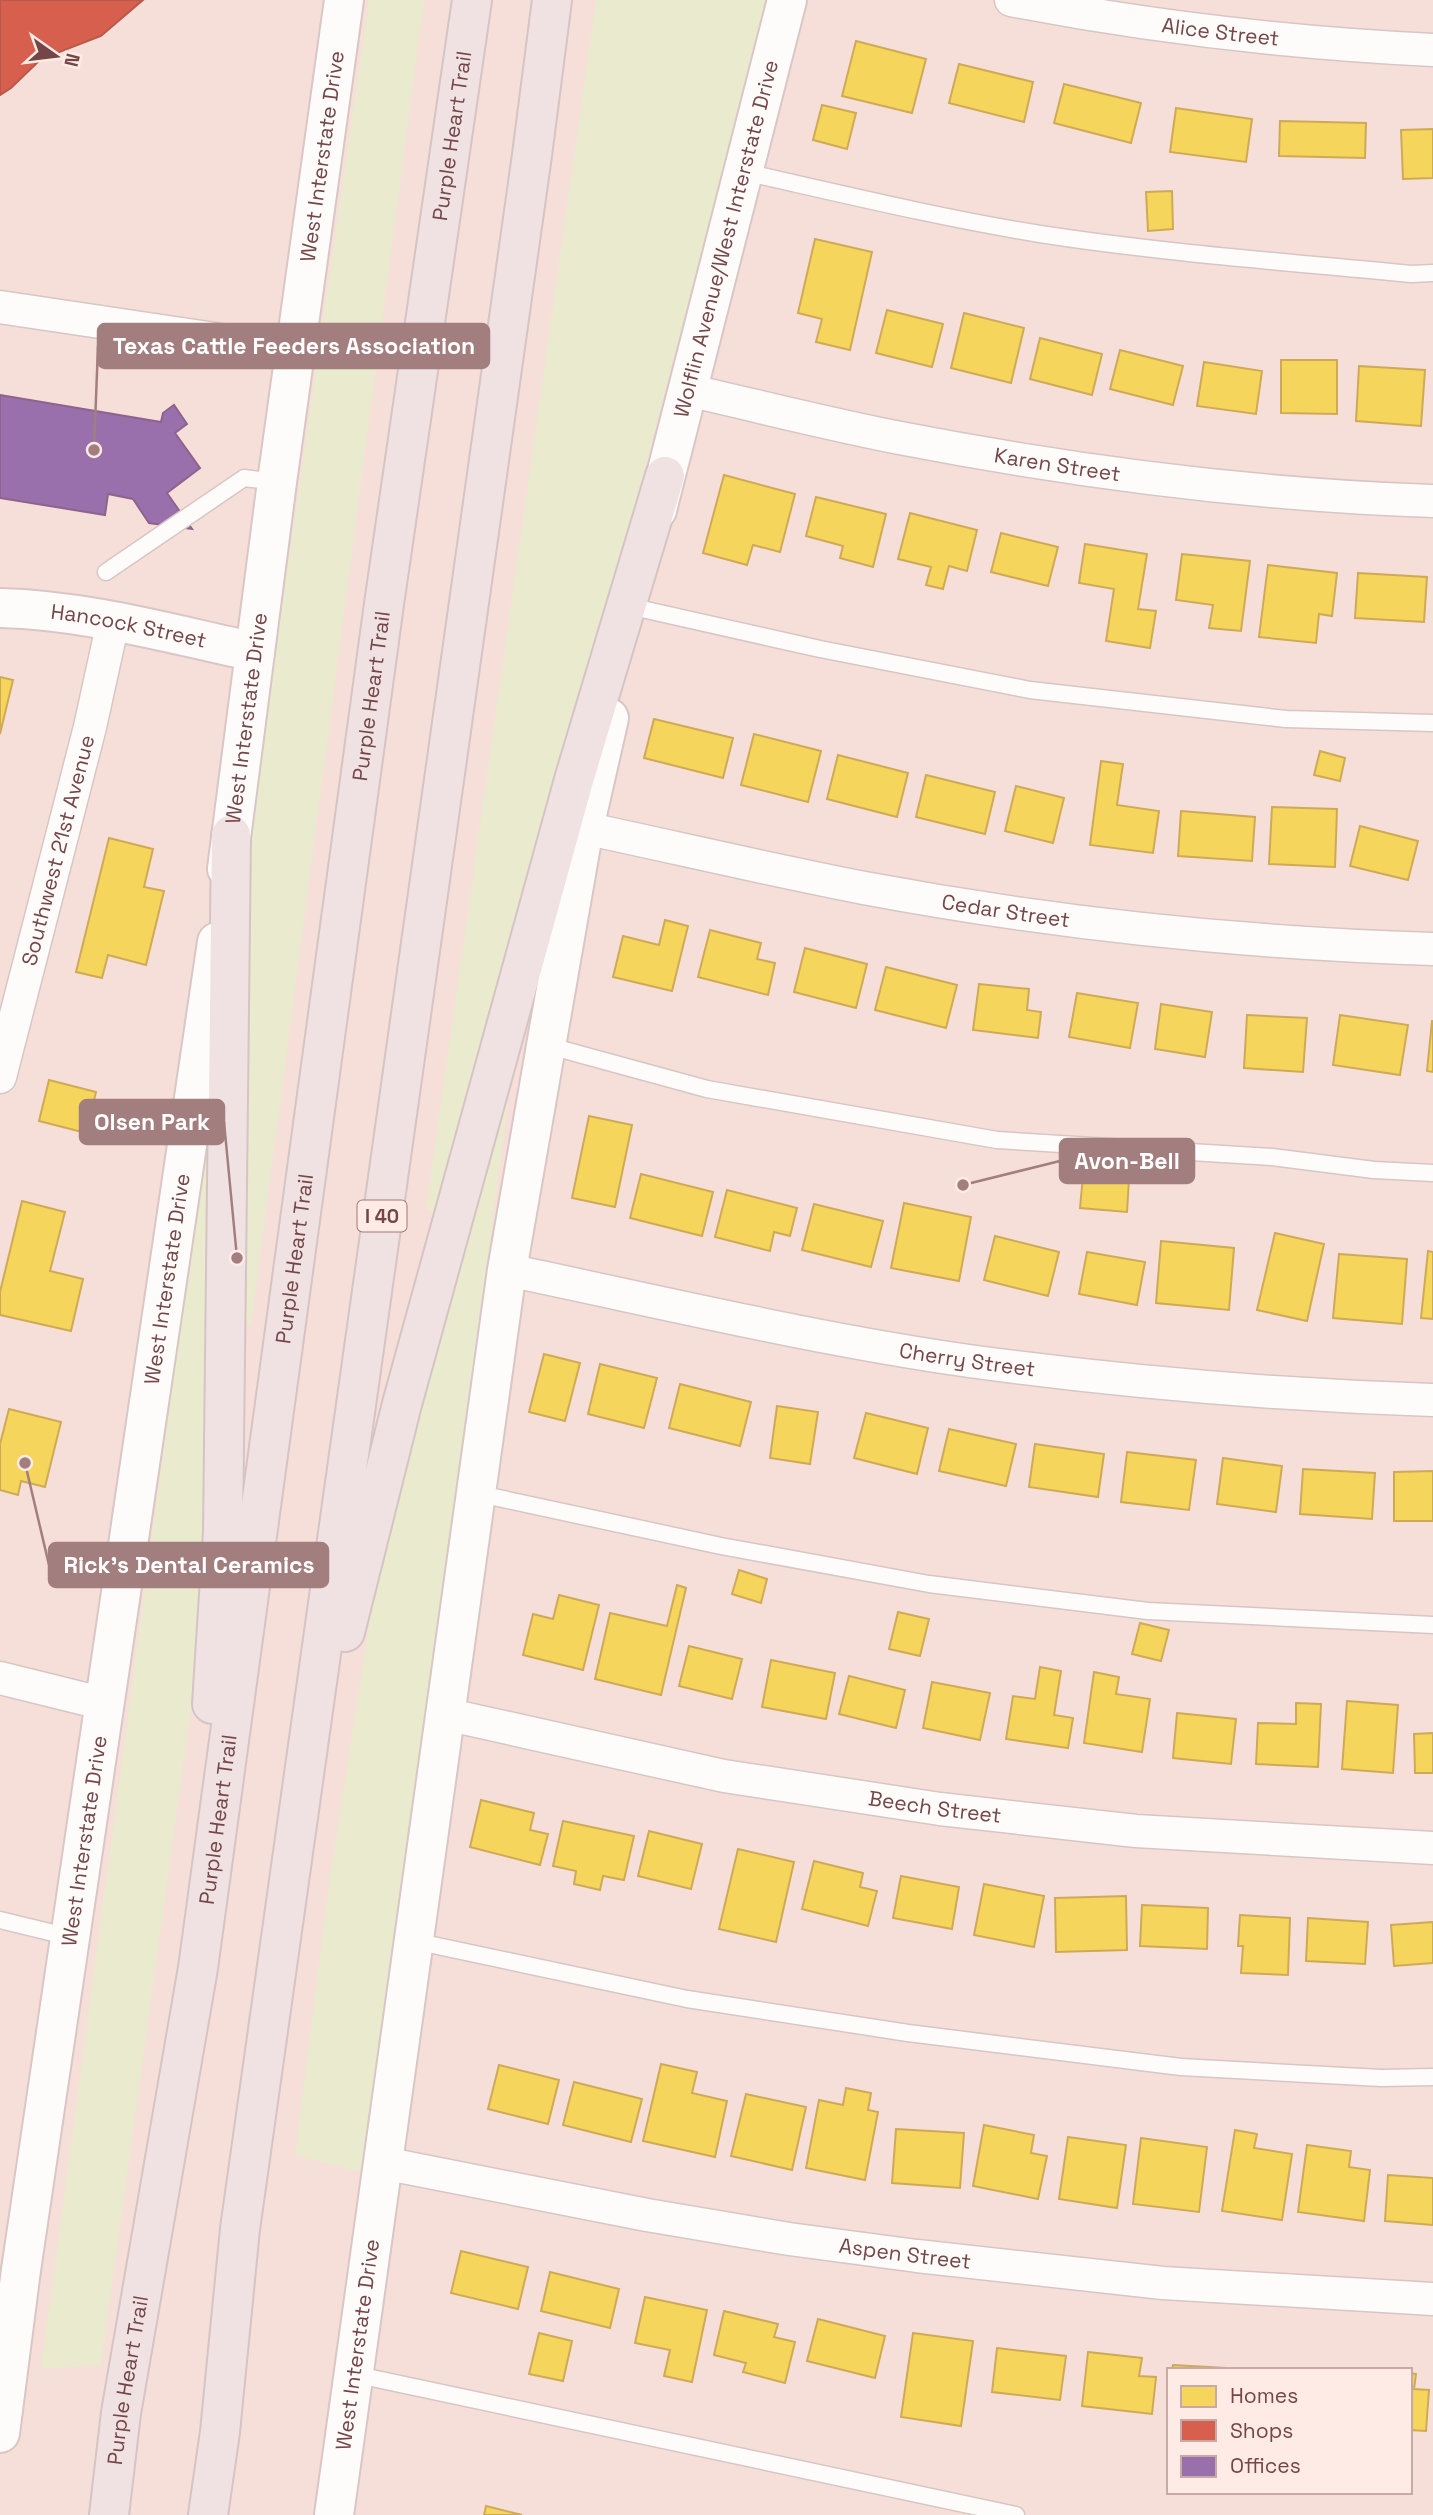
<svg xmlns="http://www.w3.org/2000/svg" width="1433" height="2515" viewBox="0 0 1433 2515" font-family="'Space Grotesk',sans-serif">
<style>
.residential{fill:#f7dfd9;fill-rule:evenodd}
.green{fill:#eaeacf}
.homes{fill:#f6d55c;stroke:#cfaa56;stroke-width:2}
.shops{fill:#d6604d;stroke:#b9584b;stroke-width:2}
.offices{fill:#9970ab;stroke:#8e638d;stroke-width:2}
.lines{fill:none;stroke-linecap:round;stroke-linejoin:round}
.lane-casing{stroke:#d7c6c3;stroke-width:19}
.street-casing{stroke:#d7c6c3;stroke-width:35}
.secondary-casing{stroke:#d9c6c5;stroke-width:42}
.highway-casing{stroke:#d5c4c3;stroke-width:42}
.lane{stroke:#fefcfb;stroke-width:16}
.street{stroke:#fefcfb;stroke-width:32}
.secondary{stroke:#fefcfb;stroke-width:38}
.highway{stroke:#f0e2e3;stroke-width:38}
.labels{text-anchor:middle;stroke-width:7;stroke-linejoin:round;paint-order:stroke}
.shield{fill:#ffebe6;stroke:#9e7877;stroke-width:2}
.shield-label{font-size:19px;font-weight:bold;fill:#744647}
.street-label{font-size:21px;fill:#744647;stroke:#ffebe6}
.leader{fill:none;stroke:#a27f7e;stroke-width:2.5}
.callout-dot{fill:#a27f7e;stroke:#ffebe6;stroke-width:2.5}
.callout{fill:#a27f7e;stroke:#a27f7e;stroke-width:2.5}
.callout-label{font-size:23px;text-anchor:middle;font-weight:bold;fill:#fff}
</style>
<rect width="100%" height="100%" fill="#f6e9e5"/>
<path class="residential" d="M0 0H1433V2515H0ZM1169 2370H1410V2492H1169Z"/>
<g class="green">
<polygon points="369,0 424,0 251,1326 237,1320 245,865"/>
<polygon points="596,0 767,0 574,741 439,1215 426,1209"/>
<polygon points="497,1098 508,1103 453,1525 361,2172 295,2155 330,1876 384,1529"/>
<polygon points="203,1153 218,1154 207,1591 101,2365 41,2369"/>
</g>
<g class="homes">
<polygon points="856,41 926,59 912,113 842,96"/>
<polygon points="959,64 1033,82 1024,122 949,103"/>
<polygon points="1064,84 1141,103 1131,143 1054,123"/>
<polygon points="822,105 856,113 847,149 813,140"/>
<polygon points="1176,108 1252,119 1246,162 1170,152"/>
<polygon points="1280,121 1366,123 1365,158 1279,156"/>
<polygon points="1433,129 1433,178 1403,179 1401,130"/>
<polygon points="1172,191 1173,229 1148,231 1146,192"/>
<polygon points="815,239 872,252 850,350 816,342 822,319 798,313"/>
<polygon points="887,310 943,324 932,367 876,353"/>
<polygon points="964,313 1024,328 1011,383 951,368"/>
<polygon points="1040,338 1102,354 1092,395 1030,379"/>
<polygon points="1120,350 1183,366 1173,405 1110,389"/>
<polygon points="1281,360 1337,360 1337,414 1281,413"/>
<polygon points="1204,362 1262,371 1256,414 1197,406"/>
<polygon points="1359,366 1425,370 1421,426 1356,421"/>
<polygon points="724,475 795,494 780,552 753,545 747,565 703,553"/>
<polygon points="816,497 886,514 873,567 840,558 843,546 806,536"/>
<polygon points="910,513 977,530 967,571 949,566 943,589 926,585 931,567 898,559"/>
<polygon points="1001,533 1058,547 1048,586 991,572"/>
<polygon points="1085,544 1147,554 1138,609 1156,611 1150,648 1106,641 1114,589 1079,583"/>
<polygon points="1182,554 1250,561 1241,631 1209,628 1213,605 1176,600"/>
<polygon points="1268,565 1337,573 1332,616 1319,614 1316,643 1259,637"/>
<polygon points="1358,573 1427,577 1424,622 1355,618"/>
<polygon points="0,677 13,680 0,734"/>
<polygon points="654,719 733,738 723,778 644,758"/>
<polygon points="754,734 821,751 808,802 741,785"/>
<polygon points="1320,751 1345,758 1340,781 1314,775"/>
<polygon points="838,755 908,773 897,817 827,799"/>
<polygon points="1101,761 1123,764 1117,805 1159,811 1153,853 1090,845"/>
<polygon points="926,775 995,792 985,834 916,817"/>
<polygon points="1016,786 1064,798 1053,843 1005,831"/>
<polygon points="1272,807 1337,809 1335,867 1269,864"/>
<polygon points="1181,811 1255,817 1252,861 1178,856"/>
<polygon points="1360,826 1418,841 1408,880 1350,866"/>
<polygon points="109,838 153,849 144,887 164,891 146,965 108,955 102,978 76,972"/>
<polygon points="665,920 688,926 672,991 613,977 623,936 659,945"/>
<polygon points="710,930 761,943 757,959 775,963 768,995 698,977"/>
<polygon points="805,948 867,964 856,1008 794,992"/>
<polygon points="886,967 957,985 946,1028 875,1010"/>
<polygon points="979,984 1029,989 1027,1010 1041,1012 1038,1038 973,1030"/>
<polygon points="1077,993 1138,1003 1130,1048 1069,1037"/>
<polygon points="1161,1004 1212,1012 1205,1057 1155,1049"/>
<polygon points="1247,1015 1307,1018 1303,1072 1244,1068"/>
<polygon points="1340,1015 1408,1025 1400,1075 1333,1065"/>
<polygon points="1432,1021 1433,1021 1433,1072 1427,1071"/>
<polygon points="49,1080 96,1092 86,1133 39,1121"/>
<polygon points="589,1116 632,1125 615,1207 572,1198"/>
<polygon points="641,1174 713,1192 702,1236 630,1218"/>
<polygon points="1083,1176 1129,1179 1127,1212 1080,1208"/>
<polygon points="727,1190 797,1208 790,1236 774,1232 770,1251 715,1237"/>
<polygon points="22,1201 65,1212 50,1271 83,1279 71,1331 0,1315 0,1292"/>
<polygon points="904,1203 971,1217 959,1281 891,1268"/>
<polygon points="814,1204 883,1221 871,1267 802,1250"/>
<polygon points="1275,1233 1324,1244 1307,1321 1257,1310"/>
<polygon points="995,1236 1059,1252 1048,1296 984,1280"/>
<polygon points="1161,1241 1234,1248 1229,1310 1156,1303"/>
<polygon points="1428,1251 1433,1252 1433,1319 1421,1318"/>
<polygon points="1087,1252 1145,1262 1137,1305 1079,1294"/>
<polygon points="1339,1254 1407,1259 1402,1324 1333,1318"/>
<polygon points="544,1354 580,1363 565,1421 529,1412"/>
<polygon points="600,1364 657,1378 644,1428 588,1414"/>
<polygon points="680,1384 751,1402 740,1446 669,1428"/>
<polygon points="777,1406 818,1412 810,1464 770,1458"/>
<polygon points="9,1409 61,1422 45,1487 21,1481 18,1495 0,1490 0,1444"/>
<polygon points="866,1413 928,1428 917,1474 854,1458"/>
<polygon points="949,1429 1016,1444 1006,1486 939,1471"/>
<polygon points="1035,1444 1104,1454 1098,1497 1029,1487"/>
<polygon points="1127,1452 1196,1460 1189,1510 1121,1502"/>
<polygon points="1223,1458 1282,1466 1276,1512 1217,1504"/>
<polygon points="1303,1469 1375,1473 1372,1519 1300,1514"/>
<polygon points="1433,1471 1433,1521 1394,1521 1394,1472"/>
<polygon points="739,1570 767,1579 761,1603 732,1594"/>
<polygon points="677,1585 686,1588 661,1695 595,1679 610,1613 667,1626"/>
<polygon points="559,1595 599,1605 583,1670 523,1655 533,1614 553,1619"/>
<polygon points="898,1612 929,1619 920,1656 889,1649"/>
<polygon points="1140,1623 1169,1630 1161,1661 1132,1654"/>
<polygon points="689,1646 742,1659 732,1699 679,1686"/>
<polygon points="771,1660 835,1673 826,1719 762,1707"/>
<polygon points="1040,1667 1061,1671 1054,1715 1073,1718 1068,1748 1006,1739 1013,1696 1035,1699"/>
<polygon points="1094,1672 1119,1677 1116,1694 1150,1699 1142,1752 1084,1743"/>
<polygon points="849,1676 905,1690 896,1728 839,1714"/>
<polygon points="932,1682 990,1693 980,1740 923,1728"/>
<polygon points="1347,1701 1398,1705 1393,1773 1342,1769"/>
<polygon points="1296,1703 1321,1704 1318,1767 1256,1764 1258,1723 1296,1724"/>
<polygon points="1177,1713 1236,1719 1231,1764 1173,1758"/>
<polygon points="1433,1733 1433,1773 1415,1773 1414,1734"/>
<polygon points="481,1800 534,1813 530,1830 548,1834 540,1865 470,1847"/>
<polygon points="563,1821 634,1836 624,1880 603,1876 600,1890 574,1884 576,1871 553,1866"/>
<polygon points="649,1831 702,1844 691,1889 638,1876"/>
<polygon points="738,1849 794,1862 776,1942 719,1929"/>
<polygon points="814,1861 863,1873 860,1887 877,1891 868,1926 802,1909"/>
<polygon points="901,1876 959,1887 952,1929 893,1918"/>
<polygon points="984,1884 1044,1896 1034,1947 974,1935"/>
<polygon points="1126,1896 1127,1950 1056,1952 1055,1898"/>
<polygon points="1142,1905 1208,1908 1207,1949 1140,1946"/>
<polygon points="1240,1915 1290,1918 1288,1975 1241,1973 1243,1946 1238,1946"/>
<polygon points="1308,1918 1368,1922 1365,1964 1306,1961"/>
<polygon points="1433,1922 1433,1963 1394,1966 1391,1925"/>
<polygon points="661,2064 697,2072 692,2093 727,2101 715,2157 643,2141"/>
<polygon points="499,2065 559,2080 548,2124 488,2109"/>
<polygon points="574,2082 642,2099 631,2142 563,2125"/>
<polygon points="846,2088 871,2093 868,2110 878,2112 865,2180 806,2168 819,2100 843,2105"/>
<polygon points="746,2094 806,2107 792,2170 731,2156"/>
<polygon points="984,2125 1034,2135 1031,2153 1047,2156 1038,2199 973,2186"/>
<polygon points="896,2129 964,2133 960,2188 892,2183"/>
<polygon points="1235,2130 1257,2134 1254,2148 1292,2154 1282,2220 1222,2211"/>
<polygon points="1068,2137 1126,2145 1117,2208 1059,2199"/>
<polygon points="1141,2138 1207,2147 1199,2212 1133,2204"/>
<polygon points="1307,2145 1351,2151 1349,2167 1370,2170 1364,2221 1298,2212"/>
<polygon points="1388,2175 1433,2178 1433,2225 1385,2221"/>
<polygon points="461,2251 528,2267 518,2309 451,2293"/>
<polygon points="550,2272 619,2289 610,2328 541,2311"/>
<polygon points="645,2297 707,2310 692,2382 664,2376 670,2350 635,2343"/>
<polygon points="724,2311 778,2324 774,2337 795,2342 785,2383 743,2372 746,2363 714,2355"/>
<polygon points="818,2319 885,2336 875,2378 807,2361"/>
<polygon points="539,2333 572,2341 563,2381 529,2374"/>
<polygon points="913,2333 973,2341 961,2426 901,2417"/>
<polygon points="997,2348 1066,2356 1060,2400 992,2392"/>
<polygon points="1088,2352 1142,2358 1139,2376 1156,2377 1152,2414 1082,2406"/>
<polygon points="1173,2365 1245,2369 1172,2370"/>
<polygon points="1410,2373 1416,2374 1414,2389 1429,2390 1426,2431 1410,2430"/>
<polygon points="486,2506 522,2515 484,2515"/>
</g>
<polygon class="shops" points="0,0 143,0 101,36 41,59 11,88 0,95"/>
<polygon class="offices" points="0,395 161,422 163,413 174,405 187,424 175,433 200,468 167,493 192,529 149,523 133,499 108,494 105,515 0,498"/>
<g class="lines">
<defs>
<g id="lane">
<path d="M744 172C842 194 941 218 1040 234 1163 253 1287 262 1411 274L1433 273"/>
<polyline points="106,572 244,478 277,482"/>
<polyline points="633,607 820,649 1030,690 1286,719 1433,723"/>
<polyline points="546,1045 707,1089 997,1140 1272,1157 1374,1170 1433,1173"/>
<polyline points="475,1493 721,1546 929,1584 1148,1611 1433,1625"/>
<polyline points="0,1920 70,1937"/>
<polyline points="414,1941 687,1999 908,2033 1181,2067 1381,2078 1433,2077"/>
<polyline points="353,2374 1016,2515"/>
</g>
<g id="street">
<path id="s1" d="M1011 0C1150 27 1291 43 1433 50"/>
<polyline points="0,307 295,351"/>
<path id="s2" d="M687 390C758 406 828 424 900 438 1076 472 1254 495 1433 501"/>
<path id="s3" d="M584 828C678 848 771 870 864 888 1051 923 1243 943 1433 949"/>
<path id="s4" d="M0 1077 90 727 113 622"/>
<path id="s5" d="M507 1270C661 1302 814 1339 969 1361 1123 1382 1278 1395 1433 1400"/>
<polyline points="0,1678 105,1704"/>
<path id="s6" d="M445 1714 724 1776 940 1809 1136 1831 1433 1848"/>
<path id="s7" d="M383 2163 647 2215 789 2239 917 2256 1163 2283 1433 2299"/>
</g>
<g id="secondary">
<path id="s8" d="M657 510 787 0"/>
<path id="s9" d="M0 608C86 610 171 634 255 652"/>
<path id="s10" d="M227 869 277 482 344 0"/>
<path id="s11" d="M0 2433 21 2270 217 942"/>
<path id="s12" d="M334 2515 507 1270 584 828 609 718"/>
</g>
<g id="highway">
<polyline points="345,1632 402,1404 574,780 665,476"/>
<polyline points="212,1704 223,1532 231,835"/>
<path id="s13" d="M109 2515 121 2413 198 1968 384 604 472 0"/>
<polyline points="208,2515 220,2432 240,2229 532,155 552,0"/>
</g>
</defs>
<use href="#lane" class="lane-casing"/>
<use href="#street" class="street-casing"/>
<use href="#secondary" class="secondary-casing"/>
<use href="#highway" class="highway-casing"/>
<use href="#lane" class="lane"/>
<use href="#street" class="street"/>
<use href="#secondary" class="secondary"/>
<use href="#highway" class="highway"/>
</g>
<g class="labels">
<rect class="shield" x="357.5" y="1200.5" width="49" height="31" rx="5"/>
<g class="shield-label">
<text x="382" y="1223">I 40</text>
</g>
<g class="street-label">
<text dy="7" stroke="none"><textPath href="#s1" startOffset="212">Alice Street</textPath></text>
<text dy="7" stroke="none"><textPath href="#s13" startOffset="2404">Purple Heart Trail</textPath></text>
<text dy="7" stroke="none"><textPath href="#s10" startOffset="719">West Interstate Drive</textPath></text>
<text dy="7" stroke="none"><textPath href="#s8" startOffset="280">Wolflin Avenue/West Interstate Drive</textPath></text>
<text dy="7" stroke="none"><textPath href="#s2" startOffset="378">Karen Street</textPath></text>
<text dy="7" stroke="none"><textPath href="#s9" startOffset="130">Hancock Street</textPath></text>
<text dy="7" stroke="none"><textPath href="#s13" startOffset="1838">Purple Heart Trail</textPath></text>
<text dy="7" stroke="none"><textPath href="#s10" startOffset="152">West Interstate Drive</textPath></text>
<text dy="7" stroke="none"><textPath href="#s4" startOffset="234">Southwest 21st Avenue</textPath></text>
<text dy="7" stroke="none"><textPath href="#s3" startOffset="430">Cedar Street</textPath></text>
<text dy="7" stroke="none"><textPath href="#s13" startOffset="1270">Purple Heart Trail</textPath></text>
<text dy="7" stroke="none"><textPath href="#s11" startOffset="1166">West Interstate Drive</textPath></text>
<text dy="7" stroke="none"><textPath href="#s5" startOffset="469">Cherry Street</textPath></text>
<text dy="7" stroke="none"><textPath href="#s6" startOffset="499">Beech Street</textPath></text>
<text dy="7" stroke="none"><textPath href="#s13" startOffset="704">Purple Heart Trail</textPath></text>
<text dy="7" stroke="none"><textPath href="#s11" startOffset="598">West Interstate Drive</textPath></text>
<text dy="7" stroke="none"><textPath href="#s7" startOffset="530">Aspen Street</textPath></text>
<text dy="7" stroke="none"><textPath href="#s12" startOffset="172">West Interstate Drive</textPath></text>
<text dy="7" stroke="none"><textPath href="#s13" startOffset="136">Purple Heart Trail</textPath></text>
</g>
</g>
<path class="leader" d="M94 450L98 346M237 1258L224 1122M963 1185L1060 1161M25 1463L49 1565"/>
<g class="callout-dot">
<circle cx="94" cy="450" r="7"/>
<circle cx="237" cy="1258" r="7"/>
<circle cx="963" cy="1185" r="7"/>
<circle cx="25" cy="1463" r="7"/>
</g>
<g class="callout">
<rect x="98" y="324" width="391" height="44" rx="7"/>
<rect x="80" y="1100" width="144" height="44" rx="7"/>
<rect x="1060" y="1139" width="134" height="44" rx="7"/>
<rect x="49" y="1543" width="279" height="44" rx="7"/>
</g>
<g class="callout-label">
<text x="294" y="354">Texas Cattle Feeders Association</text>
<text x="152" y="1130">Olsen Park</text>
<text x="1127" y="1169">Avon-Bell</text>
<text x="189" y="1573">Rick's Dental Ceramics</text>
</g>
<rect x="1167" y="2368" width="245" height="126" fill="#ffebe6" stroke="#c7a9a6" stroke-width="2"/>
<rect x="1181" y="2386" width="35" height="21" fill="#f6d55c" stroke="#c7a9a6" stroke-width="2"/>
<text x="1230" y="2403" font-size="21" fill="#744647">Homes</text>
<rect x="1181" y="2420" width="35" height="21" fill="#d6604d" stroke="#c7a9a6" stroke-width="2"/>
<text x="1230" y="2438" font-size="21" fill="#744647">Shops</text>
<rect x="1181" y="2456" width="35" height="21" fill="#9970ab" stroke="#c7a9a6" stroke-width="2"/>
<text x="1230" y="2473" font-size="21" fill="#744647">Offices</text>
<g transform="translate(56 56) rotate(104)" stroke="#ffebe6" stroke-width="5" paint-order="stroke">
<path d="M0-5L12 26L0 18L-12 26Z" fill="#744647"/>
<text y="-10" font-size="19" font-weight="bold" text-anchor="middle" fill="#744647">N</text>
</g>
</svg>
